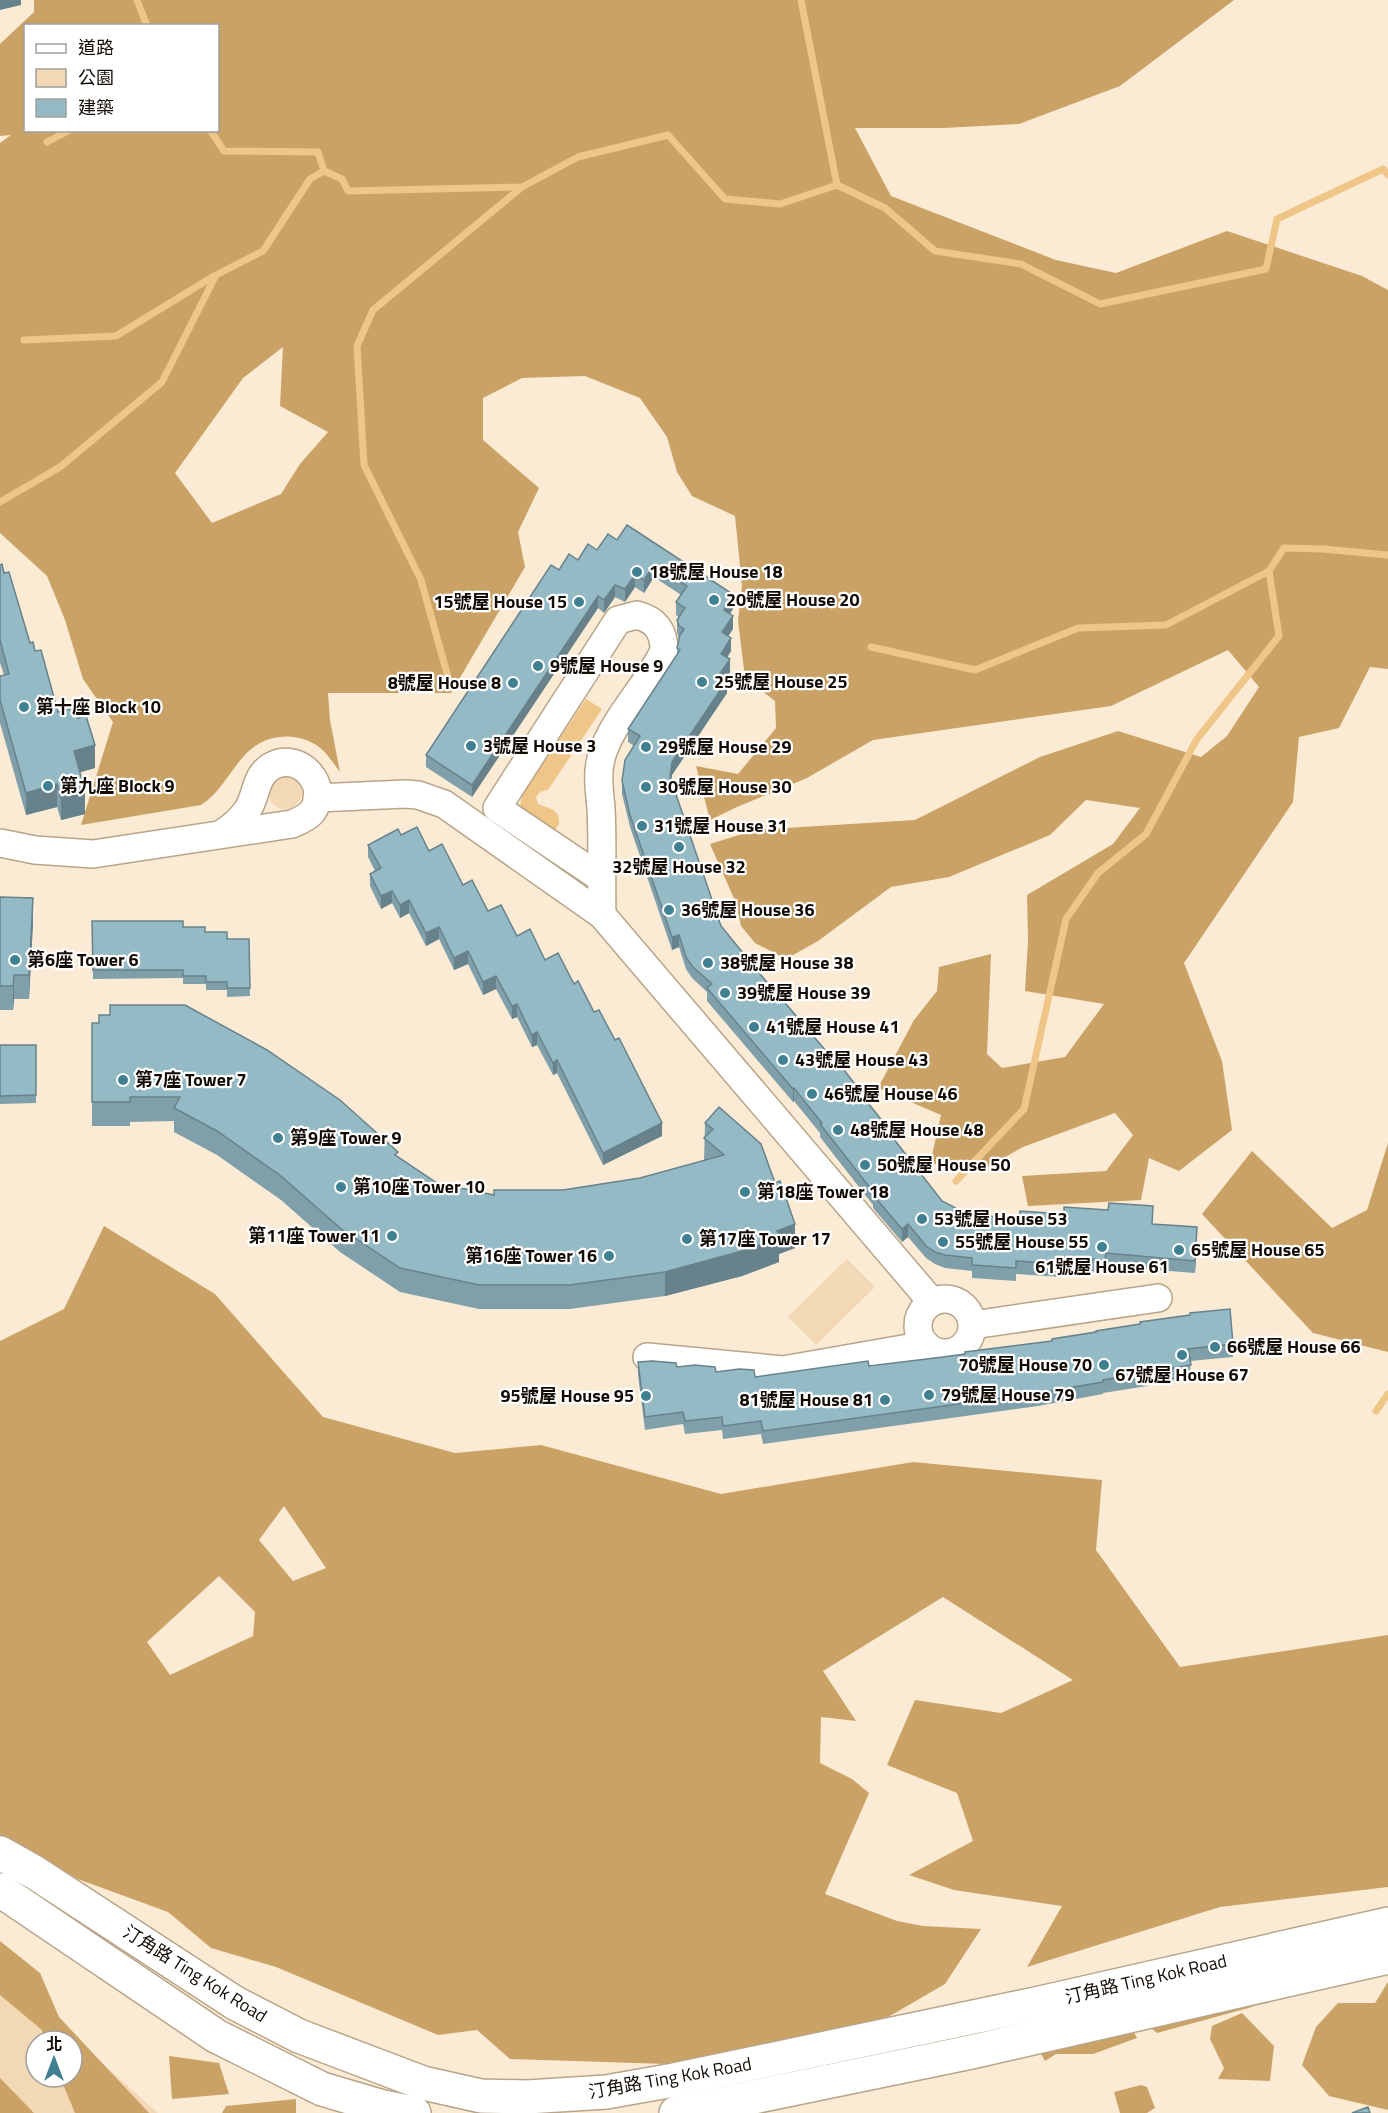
<svg xmlns="http://www.w3.org/2000/svg" width="1388" height="2113" viewBox="0 0 1388 2113" font-family="'Titillium Web','Noto Sans TC',sans-serif">
<style>
.green{fill:#f2d8b4;fill-rule:evenodd}
.forest{fill:#cba265;fill-rule:evenodd}
.water{fill:#f0c688}
.lines{fill:none;stroke-linecap:round;stroke-linejoin:round}
.stream{stroke:#f0c688;stroke-width:7}
.minor-casing{stroke:#b8a589;stroke-width:30}
.secondary-casing{stroke:#b8a589;stroke-width:36}
.minor{stroke:#fff;stroke-width:27}
.secondary{stroke:#fff;stroke-width:33}
.wall{fill:#7fa0aa}
.shaded-wall{fill:#68828b}
.building{fill:#94bac6;stroke:#68828b;stroke-width:1.5}
.poi-dot{fill:#3f8093;stroke:#fff;stroke-width:2}
.labels{text-anchor:middle;stroke-width:4.5;stroke-linejoin:round;paint-order:stroke}
.poi-label{font-size:18px;font-weight:bold;fill:#130c04;stroke:#fff;text-anchor:start}
.street-label{font-size:18px;fill:#130c04;stroke:#fff}
</style>
<rect width="100%" height="100%" fill="#fcebd4"/>
<g class="green">
<circle cx="285" cy="792" r="17"/>
<polygon points="847,1259 875,1287 816,1345 788,1317"/>
<path d="M0 1958 75 2039 158 2113H0ZM36 2041H72V2077H36Z"/>
</g>
<g class="forest">
<path d="M34 0H1234L1120 86 1019 124 944 128H855L891 196 1056 260 1116 273 1227 231 1362 276 1388 290V669L1370 667 1339 728 1299 737 1293 802 1184 963 1222 1061 1232 1130 1179 1171 1149 1158 1141 1200 1028 1206 1022 1176 1106 1171 1133 1135 1115 1113 1023 1147 986 1168 930 1164 941 1115 878 1088 914 1020 937 991 939 967 991 954 987 1054 1002 1068 1065 1057 1104 1004 1025 991 1028 941 1027 895 1113 844 1140 808 1086 800 1050 835 949 877 891 887 818 941 786 959 755 943 741 926 736 903 710 844 755 830 915 820 1040 757 1118 731 1201 757 1227 736 1259 687 1228 650 1111 706 873 740 807 778 737 807 710 820 696 766 738 774 776 728 775 701 745 678 738 621 742 586 735 516 692 496 677 472 667 437 640 398 585 376 522 378 483 398V440L539 488 518 532 525 567 451 693H328L330 720 340 772C333 763 328 754 319 747 299 732 269 733 250 750 231 767 223 791 201 805L81 825 113 722 83 679 65 620 47 576 0 533V143L11 135 0 136V44L34 12ZM26 26H218V130H26ZM283 347 280 406 328 432 300 464 281 494 212 523 175 473 243 378Z"/>
<polygon points="1388,1143 1388,1352 1313,1333 1202,1214 1252,1151 1332,1228 1367,1210"/>
<path d="M104 1226 215 1294 323 1417 455 1453 541 1445 721 1494 913 1462 1102 1480 1096 1550 1180 1667 1388 1635V1887L1220 1907 1027 1967 1062 1906 954 1890 909 1875 973 1841 957 1793 887 1765 915 1700 1001 1713 1073 1680 943 1597 823 1671 856 1721 821 1717 820 1763 852 1779 869 1793 825 1894 897 1921 923 1926 981 1929 945 1984 883 2020 667 2064 510 2059 477 2030 438 2035 276 1967 211 1948 168 1912 64 1874 0 1836V1341L64 1309ZM284 1506 326 1568 293 1581 259 1540ZM219 1576 255 1612 253 1636 170 1675 147 1642Z"/>
<polygon points="0,1941 40,1973 59,2017 149,2113 75,2113 60,2077 72,2077 72,2041 46,2041 42,2030 0,1995"/>
<polygon points="1388,1982 1388,2110 1329,2096 1302,2065 1316,2027 1338,2003 1375,2003"/>
<polygon points="1250,1998 1252,2007 1157,2033 1146,2024"/>
<polygon points="1242,2013 1274,2046 1270,2081 1218,2079 1224,2068 1210,2039 1212,2026"/>
<polygon points="1130,2025 1137,2038 1093,2054 1056,2054 1045,2061 1038,2048"/>
<polygon points="169,2056 219,2063 229,2094 172,2099"/>
<polygon points="0,2078 34,2113 0,2113"/>
<polygon points="1141,2085 1147,2087 1155,2108 1147,2113 1120,2113 1114,2092"/>
<polygon points="296,2099 296,2113 222,2113 226,2106"/>
</g>
<path class="water" d="M586 699 602 709 548 790 540 792 536 797 538 804C549 809 560 808 559 824L552 834 521 815 520 805 522 795Z"/>
<g class="lines">
<g class="stream">
<polyline points="137,0 147,26"/>
<polyline points="801,0 837,185"/>
<polyline points="210,130 224,151 318,152 324,171"/>
<polyline points="47,142 70,130"/>
<polyline points="24,340 116,336 214,276"/>
<polyline points="0,502 60,467 162,382 216,275 263,251 310,179 324,171 342,179 348,191 522,187 578,157 668,135 725,199 780,204 837,185 885,208 935,251 1021,264 1100,304 1266,269 1277,219 1383,169 1388,175"/>
<polyline points="871,647 975,670 1078,628 1166,625 1269,571 1284,548 1323,549 1388,555"/>
<polyline points="451,688 421,580 364,465 357,346 373,310 522,187"/>
<polyline points="956,1181 1024,1109 1066,919 1098,873 1146,834 1197,739 1279,636 1269,571"/>
<polyline points="1376,1411 1388,1394"/>
</g>
<defs>
<g id="minor">
<polyline points="317,798 405,794 418,795 444,804 602,915 932,1302"/>
<path d="M0 843 35 850 93 854 292 824C299 821 307 818 312 812 331 786 300 751 272 766 255 775 257 795 248 809 241 820 231 828 221 834"/>
<path d="M601 878 497 808 618 620 637 615C656 620 664 631 664 651 648 685 618 713 604 749 596 769 599 788 601 808 603 843 601 879 602 915"/>
<circle cx="945" cy="1326" r="27"/>
<polyline points="973,1325 1158,1298"/>
<polyline points="647,1357 783,1370 926,1345"/>
</g>
<g id="secondary">
<polyline points="0,1853 34,1872 235,2003 299,2036 423,2083 481,2096 527,2097 606,2092 674,2080 1040,2003 1388,1924"/>
<polyline points="0,1890 216,2036 322,2089 383,2107 414,2113"/>
<polyline points="676,2113 971,2052 1388,1957"/>
</g>
</defs>
<use href="#minor" class="minor-casing"/>
<use href="#secondary" class="secondary-casing"/>
<use href="#minor" class="minor"/>
<use href="#secondary" class="secondary"/>
</g>
<g class="wall">
<polygon points="617,540 734,607 730,614 733,629 728,636 731,651 727,658 730,672 725,679 727,693 672,775 671,781 721,926 774,991 861,1094 888,1131 942,1201 969,1215 1152,1224 1197,1240 1195,1273 1106,1266 1105,1272 1061,1270 1061,1277 1016,1274 1016,1281 972,1278 972,1271 945,1268 935,1264 926,1258 908,1237 902,1242 873,1208 873,1205 820,1137 820,1133 794,1101 793,1102 707,1001 707,992 692,978 686,969 679,947 672,950 630,827 622,794 622,781 634,746 628,742 628,729 677,655 677,648 679,639 677,632 677,620 679,617 676,615 676,602 681,595 654,577 644,593 635,587 625,602 615,597 604,613 598,608 472,797 426,767 426,755 559,570"/>
<polygon points="0,565 4,573 30,643 35,651 58,712 95,768 80,772 85,814 61,820 57,807 26,815 0,723 0,676 4,675 0,663"/>
<polygon points="401,835 429,851 463,885 488,911 574,984 594,1012 662,1136 603,1165 557,1073 553,1075 537,1045 532,1047 517,1017 512,1019 496,989 483,995 468,964 454,970 439,939 426,946 409,913 400,918 392,903 381,909 370,886 370,874 375,871 368,857 368,845"/>
<polygon points="0,897 33,922 29,999 14,999 13,1010 0,1010"/>
<polygon points="92,921 183,927 227,939 249,939 250,996 227,997 227,990 206,990 206,984 183,984 183,978 93,979"/>
<polygon points="92,1023 398,1156 437,1183 494,1195 563,1190 640,1178 704,1161 705,1123 719,1107 795,1248 779,1254 779,1262 742,1276 665,1296 570,1309 479,1309 400,1292 340,1252 281,1200 217,1155 174,1132 174,1121 130,1122 130,1126 92,1126"/>
<polygon points="0,1045 36,1045 36,1103 0,1104"/>
<polygon points="1233,1344 1233,1357 1190,1361 1191,1378 1147,1384 1147,1386 1103,1393 1103,1394 1038,1406 763,1444 761,1434 723,1439 722,1430 685,1434 683,1424 645,1430 638,1375 638,1362 755,1377 869,1366"/>
</g>
<g class="shaded-wall">
<polygon points="0,0 21,0 21,5 0,10"/>
<polygon points="654,565 654,577 644,593 644,580"/>
<polygon points="635,575 635,587 625,602 625,589"/>
<polygon points="615,585 615,597 604,613 604,600"/>
<polygon points="734,595 734,607 724,623 724,610"/>
<polygon points="598,596 598,608 472,797 472,785"/>
<polygon points="733,616 733,629 722,645 722,632"/>
<polygon points="731,638 731,651 721,666 721,654"/>
<polygon points="730,659 730,672 719,688 719,675"/>
<polygon points="727,680 727,693 672,775 670,790 670,777 672,762"/>
<polygon points="95,745 95,768 74,774 74,751"/>
<polygon points="57,784 57,807 26,815 26,793"/>
<polygon points="85,791 85,814 61,820 61,798"/>
<polygon points="392,891 392,903 381,909 381,896"/>
<polygon points="33,898 33,922 29,999 29,975"/>
<polygon points="409,900 409,913 400,918 400,905"/>
<polygon points="439,927 439,939 426,946 426,933"/>
<polygon points="679,935 679,947 672,950 672,937"/>
<polygon points="468,951 468,964 454,970 454,958"/>
<polygon points="14,975 14,999 13,1010 13,986"/>
<polygon points="496,976 496,989 483,995 483,982"/>
<polygon points="517,1004 517,1017 512,1019 512,1006"/>
<polygon points="537,1032 537,1045 532,1047 532,1035"/>
<polygon points="557,1060 557,1073 553,1075 553,1063"/>
<polygon points="794,1088 794,1101 793,1102 793,1089"/>
<polygon points="662,1123 662,1136 603,1165 603,1153"/>
<polygon points="795,1224 795,1248 779,1254 779,1262 742,1276 665,1296 665,1272"/>
<polygon points="908,1224 908,1237 902,1242 902,1229"/>
<polygon points="1197,1227 1197,1240 1195,1273 1195,1261"/>
</g>
<g class="building">
<polygon points="627,525 734,595 724,610 733,616 722,632 731,638 721,654 730,659 719,675 727,680 672,762 670,777 721,926 774,991 775,991 832,1058 834,1057 861,1092 860,1093 888,1128 886,1129 942,1201 969,1215 1019,1218 1020,1211 1064,1214 1064,1207 1108,1210 1109,1203 1153,1206 1152,1224 1197,1227 1195,1261 1106,1253 1105,1260 1061,1257 1061,1264 1016,1261 1016,1268 972,1265 972,1258 945,1255 935,1252 926,1246 908,1224 902,1229 873,1195 875,1194 820,1124 822,1123 794,1088 793,1089 707,988 712,984 692,966 686,957 679,935 672,937 630,815 622,781 625,760 640,736 628,729 680,650 677,648 680,635 684,629 679,626 677,620 685,608 676,602 687,586 654,565 644,580 635,575 625,589 615,585 604,600 598,596 472,785 426,755 551,565 559,570 569,554 578,560 588,544 597,550 608,534 617,540"/>
<polygon points="2,564 4,573 9,572 30,643 33,642 35,651 41,650 58,712 75,708 78,718 86,716 95,745 74,751 85,791 61,798 57,784 26,793 0,700 0,676 9,674 0,640 0,565"/>
<polygon points="417,827 429,851 442,844 463,885 472,880 488,911 501,905 517,936 530,929 545,960 558,953 574,984 578,981 594,1012 599,1010 615,1040 619,1038 662,1123 603,1153 557,1060 553,1063 537,1032 532,1035 517,1004 512,1006 496,976 483,982 468,951 454,958 439,927 426,933 409,900 400,905 392,891 381,896 370,874 381,868 368,845 398,829 401,835"/>
<polygon points="0,897 33,898 29,975 14,975 13,986 0,986"/>
<polygon points="92,921 183,921 183,927 205,927 205,932 227,932 227,939 249,939 250,988 227,988 227,982 206,982 206,976 183,976 183,970 93,970"/>
<polygon points="110,1005 185,1005 267,1050 340,1100 398,1152 395,1155 437,1183 494,1195 494,1190 563,1190 640,1178 724,1155 704,1138 713,1129 705,1123 719,1107 761,1144 775,1183 780,1181 795,1224 777,1231 779,1238 742,1251 665,1272 570,1285 479,1285 400,1268 340,1228 281,1176 217,1131 174,1108 180,1097 130,1097 130,1102 92,1102 92,1023 99,1023 99,1015 110,1015"/>
<polygon points="0,1045 36,1045 36,1095 0,1096"/>
<polygon points="1230,1309 1233,1344 1188,1349 1191,1365 1147,1372 1147,1373 1103,1380 1103,1382 1038,1393 763,1431 761,1421 723,1426 722,1417 685,1421 683,1412 645,1417 638,1362 652,1361 676,1363 677,1367 695,1365 715,1367 716,1372 739,1369 754,1370 755,1377 868,1361 869,1366 943,1357 965,1354 965,1352 1052,1341 1052,1339 1096,1332 1096,1331 1140,1324 1140,1322 1190,1315 1190,1313"/>
<polygon points="1368,2107 1370,2113 1352,2113"/>
</g>
<g class="poi-dot">
<circle cx="637" cy="572" r="6"/>
<circle cx="714" cy="600" r="6"/>
<circle cx="579" cy="602" r="6"/>
<circle cx="538" cy="666" r="6"/>
<circle cx="702" cy="682" r="6"/>
<circle cx="513" cy="683" r="6"/>
<circle cx="24" cy="707" r="6"/>
<circle cx="471" cy="746" r="6"/>
<circle cx="646" cy="747" r="6"/>
<circle cx="48" cy="786" r="6"/>
<circle cx="646" cy="787" r="6"/>
<circle cx="642" cy="826" r="6"/>
<circle cx="679" cy="847" r="6"/>
<circle cx="669" cy="910" r="6"/>
<circle cx="15" cy="960" r="6"/>
<circle cx="708" cy="963" r="6"/>
<circle cx="725" cy="993" r="6"/>
<circle cx="754" cy="1027" r="6"/>
<circle cx="783" cy="1060" r="6"/>
<circle cx="123" cy="1080" r="6"/>
<circle cx="812" cy="1094" r="6"/>
<circle cx="838" cy="1130" r="6"/>
<circle cx="278" cy="1138" r="6"/>
<circle cx="865" cy="1165" r="6"/>
<circle cx="341" cy="1187" r="6"/>
<circle cx="745" cy="1192" r="6"/>
<circle cx="922" cy="1219" r="6"/>
<circle cx="392" cy="1236" r="6"/>
<circle cx="687" cy="1239" r="6"/>
<circle cx="943" cy="1242" r="6"/>
<circle cx="1102" cy="1247" r="6"/>
<circle cx="1179" cy="1250" r="6"/>
<circle cx="609" cy="1256" r="6"/>
<circle cx="1215" cy="1347" r="6"/>
<circle cx="1182" cy="1355" r="6"/>
<circle cx="1104" cy="1365" r="6"/>
<circle cx="929" cy="1395" r="6"/>
<circle cx="646" cy="1396" r="6"/>
<circle cx="885" cy="1400" r="6"/>
</g>
<g class="labels">
<g class="poi-label">
<text x="649" y="578">18號屋 House 18</text>
<text x="726" y="606">20號屋 House 20</text>
<text x="567" y="608" text-anchor="end">15號屋 House 15</text>
<text x="550" y="672">9號屋 House 9</text>
<text x="714" y="688">25號屋 House 25</text>
<text x="501" y="689" text-anchor="end">8號屋 House 8</text>
<text x="36" y="713">第十座 Block 10</text>
<text x="483" y="752">3號屋 House 3</text>
<text x="658" y="753">29號屋 House 29</text>
<text x="60" y="792">第九座 Block 9</text>
<text x="658" y="793">30號屋 House 30</text>
<text x="654" y="832">31號屋 House 31</text>
<text x="679" y="873" text-anchor="middle">32號屋 House 32</text>
<text x="681" y="916">36號屋 House 36</text>
<text x="27" y="966">第6座 Tower 6</text>
<text x="720" y="969">38號屋 House 38</text>
<text x="737" y="999">39號屋 House 39</text>
<text x="766" y="1033">41號屋 House 41</text>
<text x="795" y="1066">43號屋 House 43</text>
<text x="135" y="1086">第7座 Tower 7</text>
<text x="824" y="1100">46號屋 House 46</text>
<text x="850" y="1136">48號屋 House 48</text>
<text x="290" y="1144">第9座 Tower 9</text>
<text x="877" y="1171">50號屋 House 50</text>
<text x="353" y="1193">第10座 Tower 10</text>
<text x="757" y="1198">第18座 Tower 18</text>
<text x="934" y="1225">53號屋 House 53</text>
<text x="380" y="1242" text-anchor="end">第11座 Tower 11</text>
<text x="699" y="1245">第17座 Tower 17</text>
<text x="955" y="1248">55號屋 House 55</text>
<text x="1191" y="1256">65號屋 House 65</text>
<text x="597" y="1262" text-anchor="end">第16座 Tower 16</text>
<text x="1102" y="1273" text-anchor="middle">61號屋 House 61</text>
<text x="1227" y="1353">66號屋 House 66</text>
<text x="1092" y="1371" text-anchor="end">70號屋 House 70</text>
<text x="1182" y="1381" text-anchor="middle">67號屋 House 67</text>
<text x="941" y="1401">79號屋 House 79</text>
<text x="634" y="1402" text-anchor="end">95號屋 House 95</text>
<text x="873" y="1406" text-anchor="end">81號屋 House 81</text>
</g>
<g class="street-label">
<text transform="translate(195 1974) rotate(32)" y="6">汀角路 Ting Kok Road</text>
<text transform="translate(1146 1979) rotate(-13)" y="6">汀角路 Ting Kok Road</text>
<text transform="translate(670 2078) rotate(-10)" y="6">汀角路 Ting Kok Road</text>
</g>
</g>
<rect x="24" y="24" width="195" height="108" fill="#ffffff" stroke="#a19e9b" stroke-width="1.5"/>
<rect x="36" y="44" width="30" height="9" fill="#ffffff" stroke="#a19e9b" stroke-width="1.5"/>
<text x="78" y="54" font-size="18" fill="#130c04">道路</text>
<rect x="36" y="69" width="30" height="18" fill="#f2d8b4" stroke="#a19e9b" stroke-width="1.5"/>
<text x="78" y="84" font-size="18" fill="#130c04">公園</text>
<rect x="36" y="99" width="30" height="18" fill="#94bac6" stroke="#a19e9b" stroke-width="1.5"/>
<text x="78" y="114" font-size="18" fill="#130c04">建築</text>
<g transform="translate(54 2059)"><circle r="28" fill="#ffffff" stroke="#a19e9b" stroke-width="1.5"/>
<path d="M0-4.5L10 22L0 15L-10 22Z" fill="#3f8093"/>
<text y="-9" font-size="16" font-weight="bold" text-anchor="middle" fill="#130c04">北</text>
</g>
</svg>
